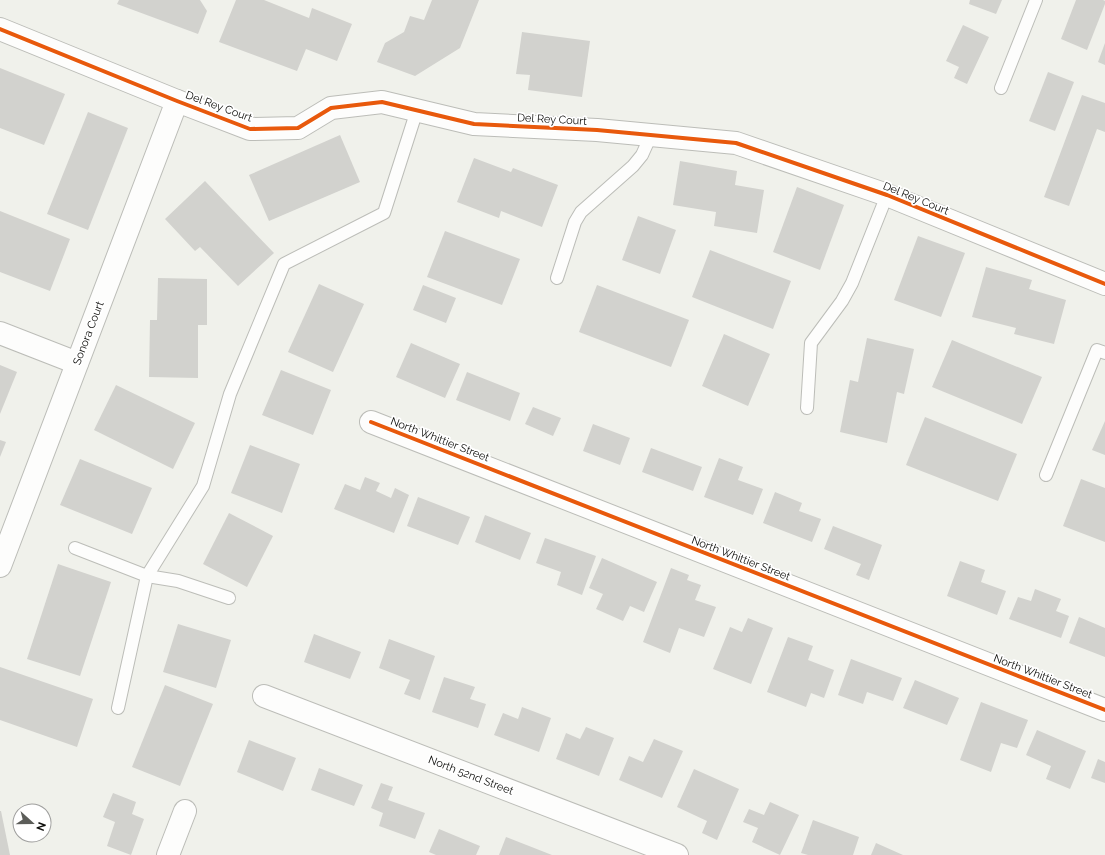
<svg xmlns="http://www.w3.org/2000/svg" width="1105" height="855" viewBox="0 0 1105 855" font-family="Raleway,sans-serif">
<style>
.building{fill:#d2d2ce}
.lines{fill:none;stroke-linecap:round;stroke-linejoin:round}
.service-casing{stroke:#bcbdb8;stroke-width:14}
.minor-casing{stroke:#bcbdb8;stroke-width:24}
.service{stroke:#fdfdfc;stroke-width:12}
.minor{stroke:#fdfdfc;stroke-width:22}
.cycleway-casing{stroke:#fff;stroke-width:6}
.cycleway{stroke:#e8590c;stroke-width:4}
.labels{text-anchor:middle;stroke-width:3.5;stroke-linejoin:round;paint-order:stroke}
.street-label{font-size:11px;fill:#0d0d0a;stroke:#fff}
</style>
<rect width="100%" height="100%" fill="#f0f1eb"/>
<g class="building">
<polygon points="119,0 200,0 207,11 198,34 117,4"/>
<polygon points="236,0 264,0 309,18 312,8 352,24 337,61 306,49 297,71 219,42"/>
<polygon points="432,0 479,0 460,48 415,76 377,62 385,43 404,32 410,16 424,20"/>
<polygon points="970,0 1002,0 996,14 969,4"/>
<polygon points="1076,0 1103,0 1105,1 1105,4 1087,50 1061,39"/>
<polygon points="963,25 989,37 967,84 954,78 959,67 946,61"/>
<polygon points="522,32 590,41 582,97 528,90 530,75 516,74"/>
<polygon points="1105,43 1105,65 1098,62"/>
<polygon points="0,68 65,94 44,145 0,128"/>
<polygon points="1048,72 1074,82 1055,131 1029,121"/>
<polygon points="1082,95 1105,103 1105,132 1097,129 1069,206 1044,197"/>
<polygon points="88,112 128,128 88,230 47,214"/>
<polygon points="340,135 360,182 269,221 249,175"/>
<polygon points="474,158 511,172 513,168 558,185 542,227 501,211 499,218 457,202"/>
<polygon points="680,161 737,171 735,185 764,190 757,233 714,226 716,212 673,205"/>
<polygon points="205,181 274,253 238,286 200,247 195,251 165,219"/>
<polygon points="797,187 844,205 820,270 773,252"/>
<polygon points="0,211 70,239 50,291 0,272"/>
<polygon points="638,216 676,230 660,274 622,260"/>
<polygon points="445,231 520,259 502,305 427,277"/>
<polygon points="918,236 965,253 941,317 894,300"/>
<polygon points="710,250 791,281 773,329 692,297"/>
<polygon points="986,267 1032,280 1029,289 1066,300 1054,344 1014,334 1016,328 972,317"/>
<polygon points="158,278 207,279 207,325 198,325 198,378 149,377 150,320 157,320"/>
<polygon points="319,284 364,304 333,372 288,352"/>
<polygon points="423,285 456,298 446,323 413,310"/>
<polygon points="597,285 689,320 671,367 579,332"/>
<polygon points="724,334 770,354 748,406 702,386"/>
<polygon points="867,338 914,349 904,394 897,392 887,443 840,432 850,380 858,382"/>
<polygon points="952,340 1042,377 1022,424 932,387"/>
<polygon points="411,343 460,364 445,398 396,377"/>
<polygon points="0,365 17,372 0,414"/>
<polygon points="281,370 331,390 313,435 262,415"/>
<polygon points="467,372 520,393 510,421 456,400"/>
<polygon points="116,385 195,423 173,469 94,430"/>
<polygon points="533,407 561,418 553,436 525,424"/>
<polygon points="925,417 1017,454 998,501 906,465"/>
<polygon points="1105,421 1105,455 1092,450"/>
<polygon points="593,424 630,438 620,465 583,451"/>
<polygon points="0,440 6,442 0,457"/>
<polygon points="250,445 300,464 282,513 231,493"/>
<polygon points="651,448 702,467 693,491 642,472"/>
<polygon points="719,458 743,467 738,480 763,489 753,515 704,497"/>
<polygon points="80,459 152,488 132,534 60,505"/>
<polygon points="365,477 380,483 376,491 391,498 395,488 409,495 394,533 334,509 345,484 360,490"/>
<polygon points="1081,479 1105,488 1105,542 1063,526"/>
<polygon points="775,492 802,503 799,511 821,519 812,542 763,523"/>
<polygon points="418,497 470,517 458,545 407,526"/>
<polygon points="229,513 273,536 247,587 203,564"/>
<polygon points="485,515 531,533 520,560 475,542"/>
<polygon points="833,526 882,545 869,580 856,575 861,564 824,549"/>
<polygon points="545,538 596,556 582,595 557,585 561,572 536,563"/>
<polygon points="602,558 657,582 644,612 630,606 623,621 596,609 603,594 589,588"/>
<polygon points="960,561 985,570 981,582 1006,591 997,615 947,596"/>
<polygon points="58,564 111,582 80,676 27,659"/>
<polygon points="671,568 689,575 687,580 701,585 695,600 716,607 704,637 679,628 670,653 643,642"/>
<polygon points="1035,589 1061,599 1056,611 1069,616 1061,638 1009,619 1018,597 1031,601"/>
<polygon points="1079,617 1105,628 1105,657 1069,643"/>
<polygon points="748,618 773,628 751,684 713,669 730,627 742,632"/>
<polygon points="178,624 231,640 216,688 163,672"/>
<polygon points="314,634 361,652 350,679 304,662"/>
<polygon points="788,637 813,646 808,660 834,670 824,698 811,693 806,707 767,692"/>
<polygon points="389,639 435,656 420,700 404,694 410,680 379,668"/>
<polygon points="851,659 902,678 893,701 867,692 863,704 838,695"/>
<polygon points="0,667 93,699 77,747 0,720"/>
<polygon points="444,677 475,687 470,699 486,704 478,728 432,712"/>
<polygon points="915,680 959,698 947,725 903,708"/>
<polygon points="165,685 213,704 180,786 132,767"/>
<polygon points="981,702 1028,720 1017,748 1001,743 991,772 960,760"/>
<polygon points="522,707 551,718 539,752 494,735 503,713 518,719"/>
<polygon points="586,727 614,738 599,776 556,759 566,733 580,739"/>
<polygon points="1037,730 1086,751 1070,789 1046,779 1051,766 1026,755"/>
<polygon points="654,739 683,751 662,798 619,780 629,756 643,762"/>
<polygon points="249,740 296,758 283,791 237,772"/>
<polygon points="1098,759 1105,762 1105,783 1091,778"/>
<polygon points="319,768 363,785 354,806 311,790"/>
<polygon points="694,769 739,789 717,840 702,833 707,821 677,807"/>
<polygon points="381,783 393,787 388,800 425,813 415,839 379,826 383,813 371,808"/>
<polygon points="113,793 136,802 132,814 144,819 131,855 107,846 115,822 103,817"/>
<polygon points="770,802 799,815 780,855 752,842 758,828 743,822 749,809 764,815"/>
<polygon points="0,811 1,811 10,855 0,855"/>
<polygon points="813,820 859,837 853,855 808,855 801,853"/>
<polygon points="439,829 480,846 476,855 436,855 429,852"/>
<polygon points="506,837 552,855 499,855"/>
<polygon points="876,843 903,855 871,855"/>
</g>
<g class="lines">
<defs>
<g id="service">
<polyline points="1001,88 1036,0"/>
<polyline points="557,278 575,222 581,212 633,166 642,155 651,135"/>
<polyline points="807,408 811,343 842,301 852,283 887,195"/>
<polyline points="1046,475 1097,350 1105,353"/>
<polyline points="75,548 147,576 178,581 229,598"/>
<polyline points="118,708 147,576 203,486 230,394 284,264 384,213 417,110"/>
</g>
<g id="minor">
<polyline points="0,29 177,101 250,129 298,128 331,108 382,102 474,124 597,130 736,143 887,195 1105,284"/>
<polyline points="0,333 77,363"/>
<polyline points="371,422 1105,710"/>
<polyline points="0,566 177,101"/>
<polyline points="264,696 677,855"/>
<polyline points="168,855 185,811"/>
</g>
</defs>
<use href="#service" class="service-casing"/>
<use href="#minor" class="minor-casing"/>
<use href="#service" class="service"/>
<use href="#minor" class="minor"/>
<defs>
<g id="cycleway">
<polyline points="0,29 177,101 250,129 298,128 331,108 382,102 474,124 597,130 736,143 887,195 1105,284"/>
<polyline points="371,422 1105,710"/>
</g>
</defs>
<use href="#cycleway" class="cycleway-casing"/>
<use href="#cycleway" class="cycleway"/>
</g>
<g class="labels">
<g class="street-label">
<text transform="translate(219 106) rotate(20)" y="4">Del Rey Court</text>
<text transform="translate(552 119) rotate(3)" y="4">Del Rey Court</text>
<text transform="translate(916 198) rotate(22)" y="4">Del Rey Court</text>
<text transform="translate(88 333) rotate(-69)" y="4">Sonora Court</text>
<text transform="translate(440 439) rotate(21)" y="4">North Whittier Street</text>
<text transform="translate(741 558) rotate(21)" y="4">North Whittier Street</text>
<text transform="translate(1043 676) rotate(21)" y="4">North Whittier Street</text>
<text transform="translate(471 775) rotate(21)" y="4">North 52nd Street</text>
</g>
</g>
<g transform="translate(32 823) rotate(111)"><circle r="19" fill="#ffffff" stroke="#9e9e9d"/>
<path d="M0-3L7 15L0 10L-7 15Z" fill="#5c5d59"/>
<text y="-6" font-size="11" font-weight="bold" text-anchor="middle" fill="#0d0d0a">N</text>
</g>
</svg>
